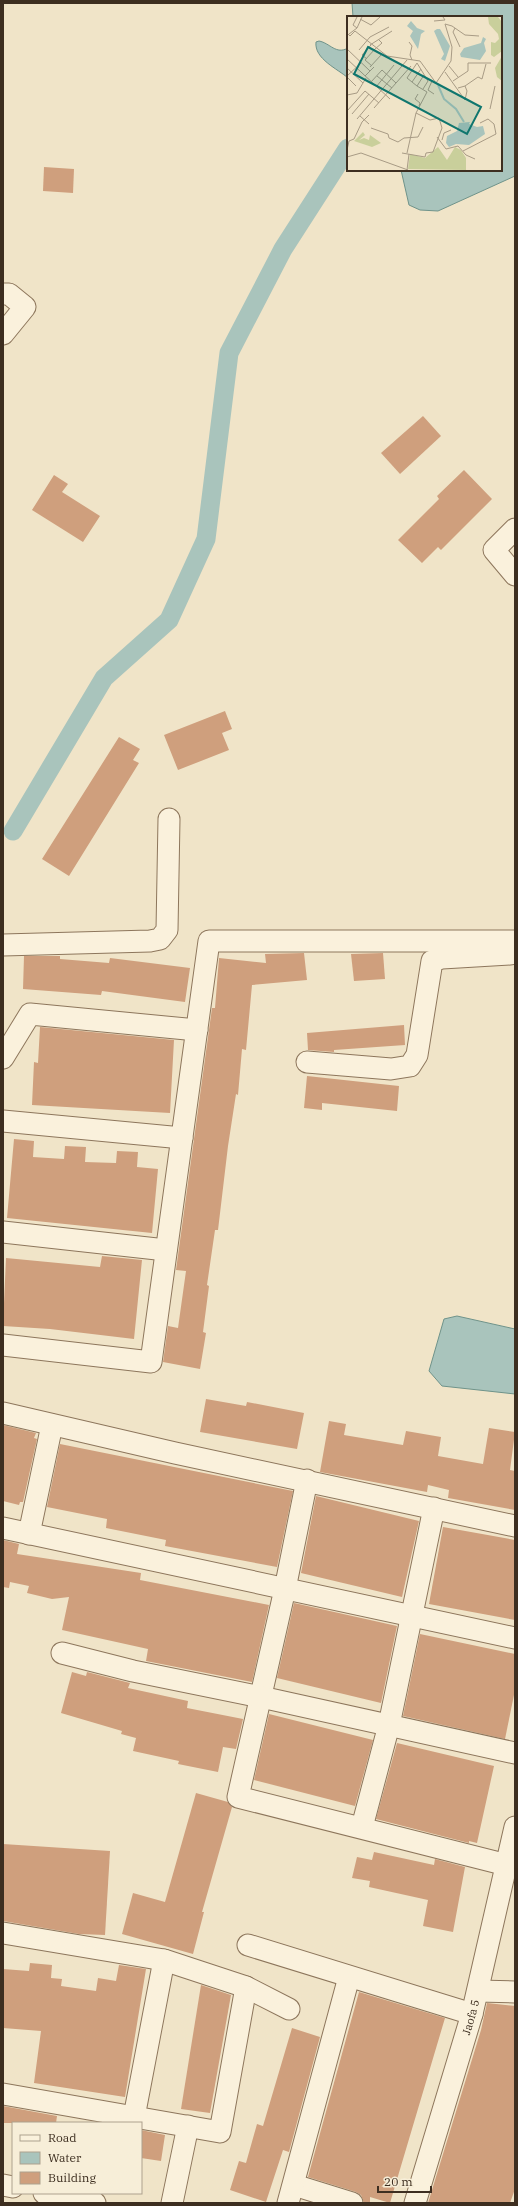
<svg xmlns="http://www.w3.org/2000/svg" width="518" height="2206" viewBox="0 0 518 2206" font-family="'IBM Plex Serif',serif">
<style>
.water{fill:#a9c4bc;stroke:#6f938a}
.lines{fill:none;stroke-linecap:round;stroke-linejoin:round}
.canal{stroke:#a9c4bc;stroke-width:19}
.building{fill:#cf9f7d}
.minor-casing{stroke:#8d765c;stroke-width:23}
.minor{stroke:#faf1dc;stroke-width:21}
.labels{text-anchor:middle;stroke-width:3.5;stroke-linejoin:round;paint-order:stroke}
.street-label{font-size:11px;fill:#3d2e20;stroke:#f7eed8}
.inset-river{fill:none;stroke:#a9c4bc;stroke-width:2}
.inset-road{fill:none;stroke:#a89b85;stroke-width:1}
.view{fill:#0f766e;fill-opacity:0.15;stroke:#0f766e;stroke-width:2}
.inset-edge{fill:none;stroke:#3d2e20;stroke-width:2}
</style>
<rect width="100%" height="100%" fill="#f0e4c8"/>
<g class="water">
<polygon points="352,3 515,3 515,176 438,211 420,210 409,205 401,170 501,170 501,17 353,17"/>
<path d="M319 41C330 43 336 55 348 48V78C338 69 314 59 316 42Z"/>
<polygon points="457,1316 515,1329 515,1394 442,1386 429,1371 444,1319"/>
</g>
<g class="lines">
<polyline class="canal" points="13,831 104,678 169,620 206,539 229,353 283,249 348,148"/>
</g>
<g class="building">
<polygon points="44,167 74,169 73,193 43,191"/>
<polygon points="423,416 441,436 400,474 381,453"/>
<polygon points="464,470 492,499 441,550 438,547 422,563 398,540 439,499 437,496"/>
<polygon points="54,475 68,484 62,492 100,516 83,542 32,510"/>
<polygon points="225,711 232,729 222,733 229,750 178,770 164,735"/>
<polygon points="119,737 140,749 133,760 139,763 69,876 42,859"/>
<polygon points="304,953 307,980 252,985 246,1050 242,1049 238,1095 236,1094 228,1146 218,1230 215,1230 207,1285 209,1286 203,1332 206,1333 200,1369 163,1362 168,1326 178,1328 186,1271 176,1270 212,1008 215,1008 219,958 266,963 265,954"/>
<polygon points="383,953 385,979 354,981 351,954"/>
<polygon points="24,956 60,956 60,959 109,963 110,958 190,968 185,1002 102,991 101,995 23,989"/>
<polygon points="404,1025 405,1045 334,1050 334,1052 308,1050 307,1033"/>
<polygon points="40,1027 174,1040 170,1113 32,1105 34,1062 38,1063"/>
<polygon points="307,1076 399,1086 397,1111 322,1103 322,1110 304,1108"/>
<polygon points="14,1139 34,1141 33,1157 64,1159 65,1146 86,1147 85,1162 116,1163 117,1151 138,1152 137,1167 158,1169 152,1233 7,1218"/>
<polygon points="102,1256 142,1260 134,1339 50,1329 3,1326 6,1258 100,1267"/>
<polygon points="206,1399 246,1406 247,1402 304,1413 297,1449 200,1432"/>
<polygon points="329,1421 346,1424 344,1435 403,1445 406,1431 441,1437 438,1456 483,1464 489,1428 515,1432 510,1470 515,1471 515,1510 448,1498 449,1490 428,1485 427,1492 320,1472"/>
<polygon points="3,1425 36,1433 34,1438 37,1439 23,1502 20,1502 19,1505 3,1501"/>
<polygon points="60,1444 293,1491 277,1567 165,1546 166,1540 106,1528 107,1519 47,1507"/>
<polygon points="316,1496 419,1521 402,1597 301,1573"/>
<polygon points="443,1527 515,1540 515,1620 429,1604"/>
<polygon points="3,1540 19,1544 17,1554 141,1573 140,1580 269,1605 252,1682 146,1661 148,1649 62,1630 69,1597 52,1599 27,1593 29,1586 10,1582 9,1588 3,1587"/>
<polygon points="294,1603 397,1626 381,1703 277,1678"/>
<polygon points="420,1634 515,1654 515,1690 505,1739 403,1716"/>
<polygon points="72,1672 86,1676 87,1672 130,1683 128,1688 188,1701 187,1708 243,1719 236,1749 223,1747 218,1772 178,1764 179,1761 133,1751 136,1738 121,1734 122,1731 61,1713"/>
<polygon points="269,1714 373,1740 355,1806 254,1780"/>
<polygon points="397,1743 494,1766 477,1843 469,1841 469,1843 376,1819"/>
<polygon points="196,1793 228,1802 232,1807 202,1912 204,1912 193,1954 122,1934 133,1893 165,1902"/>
<polygon points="3,1844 110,1851 105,1935 79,1934 3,1921"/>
<polygon points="374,1852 434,1865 435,1859 465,1867 453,1932 423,1926 428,1900 369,1887 370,1881 352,1878 357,1857 372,1860"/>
<polygon points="30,1963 52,1965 51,1978 62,1979 61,1986 96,1991 98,1978 116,1981 119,1965 146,1969 125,2097 34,2083 41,2031 3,2028 3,1969 29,1971"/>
<polygon points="201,1985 231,1995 210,2113 181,2109"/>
<polygon points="359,1992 445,2018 390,2203 370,2197 370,2203 364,2203 361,2195 356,2192 308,2177"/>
<polygon points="487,2003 515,2006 515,2189 510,2203 428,2203 481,2030"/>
<polygon points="292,2028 320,2037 289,2152 283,2150 266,2202 230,2190 239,2161 246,2163 257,2124 263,2126"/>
<polygon points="3,2106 57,2116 56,2123 3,2123"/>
<polygon points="141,2130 165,2135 161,2161 141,2158"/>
</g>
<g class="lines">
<defs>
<g id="minor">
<polyline points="3,294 9,294 25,307 3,334"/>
<polyline points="515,529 494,550 515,575"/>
<polyline points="3,945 150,941 160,939 167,930 169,819"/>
<polyline points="3,1058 30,1014 197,1030"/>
<polyline points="307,1062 391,1069 410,1066 417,1055 432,961 442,958 510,954"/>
<polyline points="3,1121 182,1138"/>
<polyline points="3,1232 166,1250"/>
<polyline points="3,1345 151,1362 209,941 515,941"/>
<polyline points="3,1413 175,1453 515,1526"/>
<polyline points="307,1480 285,1589 238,1797 507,1865"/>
<polyline points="3,1528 515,1638"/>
<polyline points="29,1534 52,1425"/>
<polyline points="62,1653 133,1671 261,1697 515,1753"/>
<polyline points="362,1827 389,1725 434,1508"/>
<polyline points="3,1933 164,1960 246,1987 289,2009"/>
<polyline points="248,1945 472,2014"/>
<polyline points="478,1991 515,1992"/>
<polyline points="3,2094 220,2132 246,1987"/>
<polyline points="134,2117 164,1960"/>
<polyline points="3,2185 13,2187"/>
<polyline points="294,2185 352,2203"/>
<polyline points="44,2193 95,2203"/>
<polyline points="172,2203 188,2126"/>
<polyline points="288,2203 349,1977"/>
<path id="s1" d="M415 2203 472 2014 515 1827"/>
</g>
</defs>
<use href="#minor" class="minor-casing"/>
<use href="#minor" class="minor"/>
</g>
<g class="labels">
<g class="street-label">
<text dy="4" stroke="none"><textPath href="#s1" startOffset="194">Jaofa 5</textPath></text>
</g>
</g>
<g transform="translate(347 16)">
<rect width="155" height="155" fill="#f0e4c8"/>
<path d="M141 1H151L155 6V35L147 41 144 39V26L148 27 152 23 151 18 142 8ZM155 40V65L150 61 148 52ZM16 116 18 119 12 124 17 122 22 124 23 119 34 127 25 131 7 125ZM91 131 100 144 108 131 114 134 119 142V154L61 153 63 138 78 142Z" fill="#c9cf9b"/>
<path d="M64 5 70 12 78 15 74 18 71 33 63 20 66 15 60 10ZM90 13H93L103 30 98 45 94 43 97 38 87 15ZM136 21 139 23 137 27 139 35 133 44 114 41 113 38 117 32 134 27ZM123 106 122 108 130 111 136 110 138 118 122 129 109 128 102 131 99 127 100 120 110 115 112 107Z" fill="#a9c4bc"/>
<path class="inset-river" d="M91 69 97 83 109 93 117 106"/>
<path class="inset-road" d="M10 1 6 9 10 12M13 3 24 9 33 1M87 5 98 4 96 1M108 12 106 16 113 31M0 17 3 20 8 15 40 40 73 45 89 67 104 45 105 31 98 8 105 10 118 19 132 20M2 18 10 12 15 1M62 26 65 30 63 39 65 44M23 29 45 15M0 33 23 55M28 33 35 27 32 24M12 34 23 21 42 11M0 43 43 83M20 43 15 39 24 29M25 50 18 44 28 33M102 50 111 61M23 51 35 38M0 52 16 67M98 56 118 84 120 75 118 70 111 72M0 60 14 47M18 60 27 51M30 60 45 72M0 61 9 70M85 65 81 74 87 78M106 65 121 55V47H144M24 66 35 54 49 67M65 66 74 53M70 70 77 59M118 70 131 61 135 63 139 48M29 71 47 49M71 78 68 83 73 87 72 90M0 79 10 77 19 62M27 92 64 50M143 93 148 70M0 95 18 75 32 87M5 98 22 78M13 100 22 108M10 103 60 44M24 112 41 118 42 122 51 126 57 122 71 121 76 111M90 121 99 133 111 130 119 139 128 143M95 124 97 117 104 114M0 134 2 125 7 123 15 106 22 99M116 135 149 118 147 108 141 103 133 107M55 137 78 141 79 137 86 136 95 112 92 102 83 104 69 97M60 137 69 97 80 76 70 70 60 62 70 47 81 65 76 73M0 141 14 137 61 154M60 154 62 138"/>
<path class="view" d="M21 31 134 91 120 118 7 58Z"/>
<rect width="155" height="155" class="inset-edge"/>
</g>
<rect width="518" height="2206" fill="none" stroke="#3d2e20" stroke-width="8"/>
<rect x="12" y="2122" width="130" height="72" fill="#f7eed8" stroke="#ada18e"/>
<rect x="20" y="2135" width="20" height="6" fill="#faf1dc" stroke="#ada18e"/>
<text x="48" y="2142" font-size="12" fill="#3d2e20">Road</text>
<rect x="20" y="2152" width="20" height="12" fill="#a9c4bc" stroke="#ada18e"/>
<text x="48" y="2162" font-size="12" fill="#3d2e20">Water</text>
<rect x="20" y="2172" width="20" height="12" fill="#cf9f7d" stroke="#ada18e"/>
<text x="48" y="2182" font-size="12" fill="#3d2e20">Building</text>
<path d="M378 2186v6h53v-6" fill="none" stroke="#3d2e20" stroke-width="2"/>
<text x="384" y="2186" font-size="12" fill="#3d2e20" stroke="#f7eed8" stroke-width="3" paint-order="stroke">20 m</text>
</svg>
